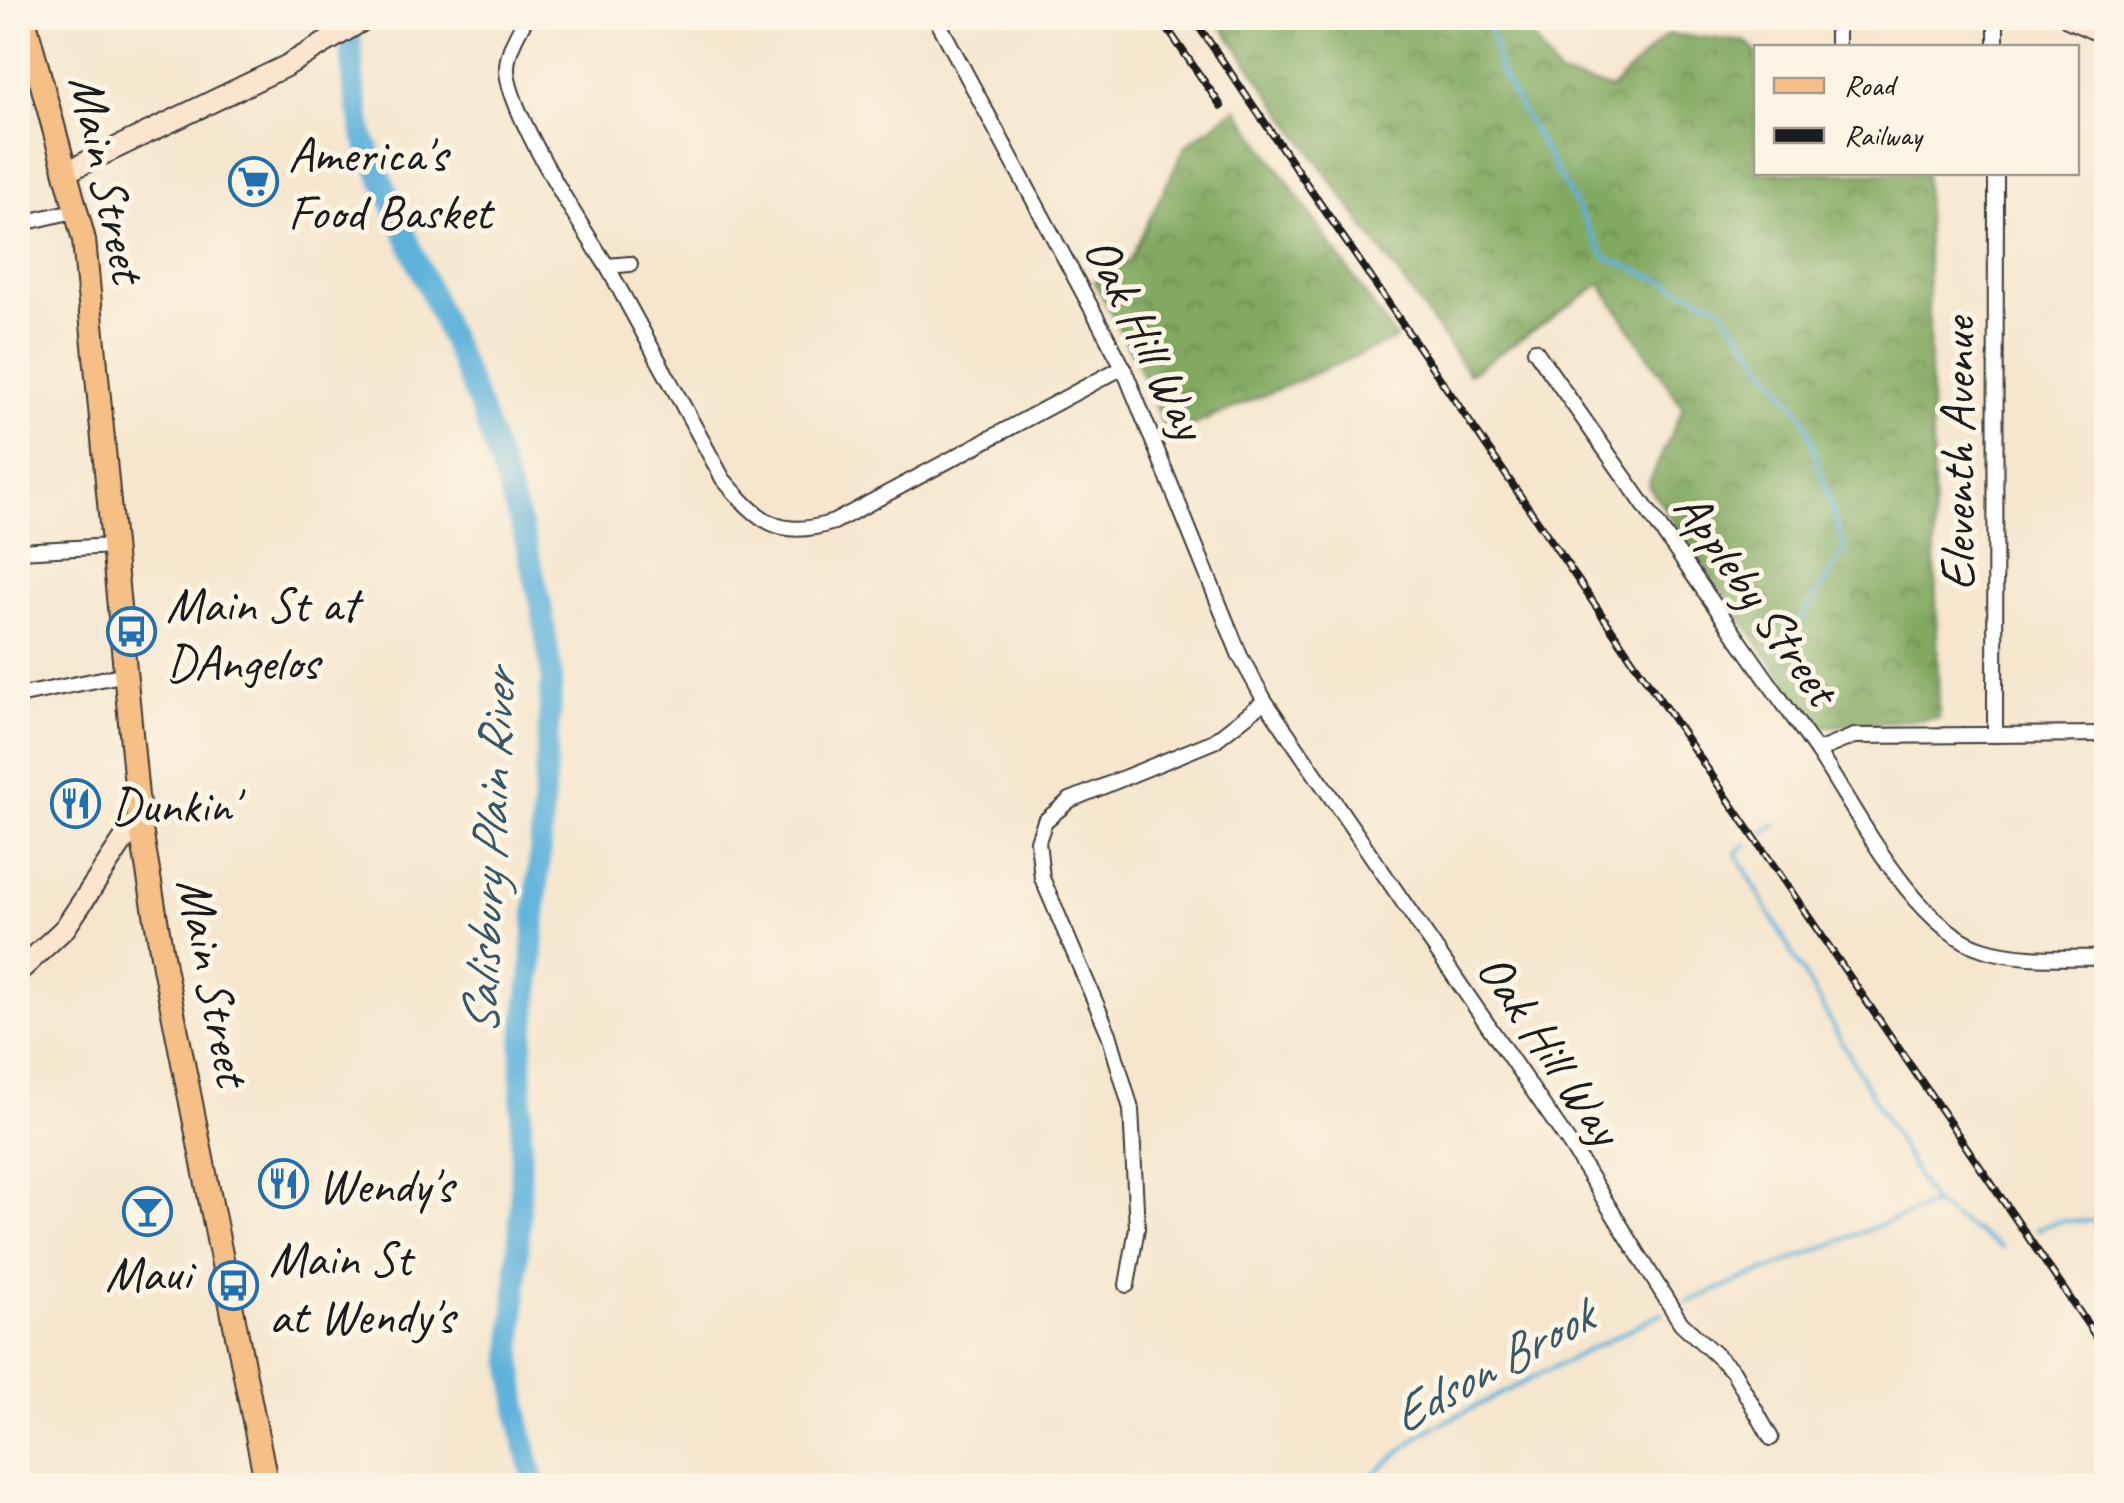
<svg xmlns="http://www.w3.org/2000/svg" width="2124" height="1503" viewBox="0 0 2124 1503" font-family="Caveat,sans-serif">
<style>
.forest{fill:url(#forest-crowns);stroke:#4e623e;stroke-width:2.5}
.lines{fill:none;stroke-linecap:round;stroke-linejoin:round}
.stream{stroke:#5fb2db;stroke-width:4}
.river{stroke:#5fb2db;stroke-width:22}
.minor-casing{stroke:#3d3a37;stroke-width:18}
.secondary-casing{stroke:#3d3a37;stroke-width:24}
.primary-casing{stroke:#3d3a37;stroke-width:26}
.minor{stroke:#fff;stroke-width:14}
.secondary{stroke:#fbe5cf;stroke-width:20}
.primary{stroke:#f5bf86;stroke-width:22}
.rail-casing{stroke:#1c1c1c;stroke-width:8}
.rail{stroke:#fcf5e5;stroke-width:4;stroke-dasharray:11;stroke-linecap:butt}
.labels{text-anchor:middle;stroke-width:10;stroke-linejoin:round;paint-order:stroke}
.poi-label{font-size:50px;fill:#1c1c1c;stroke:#fcf5e5;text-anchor:start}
.street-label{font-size:50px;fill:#1c1c1c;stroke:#fcf5e5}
.water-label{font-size:52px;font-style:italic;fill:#375868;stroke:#fcf5e5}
</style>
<defs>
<pattern id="forest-crowns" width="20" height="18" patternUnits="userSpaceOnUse" patternTransform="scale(2.5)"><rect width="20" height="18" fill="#81a960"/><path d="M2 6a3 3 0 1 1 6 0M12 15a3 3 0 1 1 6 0" fill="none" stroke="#69894e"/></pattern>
</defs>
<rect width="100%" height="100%" fill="#fcf5e5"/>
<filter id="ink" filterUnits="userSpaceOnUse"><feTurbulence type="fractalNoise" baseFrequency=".01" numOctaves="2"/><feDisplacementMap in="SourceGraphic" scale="20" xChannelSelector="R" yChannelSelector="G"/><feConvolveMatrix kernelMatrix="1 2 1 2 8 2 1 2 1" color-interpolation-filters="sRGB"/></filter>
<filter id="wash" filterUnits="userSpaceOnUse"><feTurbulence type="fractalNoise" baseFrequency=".0048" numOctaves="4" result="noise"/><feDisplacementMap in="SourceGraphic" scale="40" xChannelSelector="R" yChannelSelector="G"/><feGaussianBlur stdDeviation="2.25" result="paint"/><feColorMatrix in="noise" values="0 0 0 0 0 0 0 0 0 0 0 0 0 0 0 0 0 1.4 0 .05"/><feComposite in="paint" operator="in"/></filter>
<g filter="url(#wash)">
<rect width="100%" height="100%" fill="#f6e6ce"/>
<g class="forest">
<polygon points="1216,18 1519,18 1559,76 1611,89 1667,34 1747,42 1756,52 1756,172 1925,173 1939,718 1817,727 1648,485 1683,408 1601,284 1469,374"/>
<polygon points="1237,108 1396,339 1168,436 1136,360 1094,281 1129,261 1186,145"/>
</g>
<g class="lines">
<g class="stream">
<polyline points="1488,18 1499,70 1605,257 1718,304 1803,414 1845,550 1791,637"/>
<polyline points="1764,833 1777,824"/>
<polyline points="1747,844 1736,853 1933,1204"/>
<polyline points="2037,1229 2059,1221 2106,1221"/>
<polyline points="1687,1302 1933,1204 2002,1248"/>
<polyline points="1359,1486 1423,1433 1662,1313"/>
</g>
<polyline class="river" points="349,18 354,90 364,138 480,407 522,529 541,604 552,678 531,978 522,1047 520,1216 512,1359 520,1424 535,1486"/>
</g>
</g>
<g filter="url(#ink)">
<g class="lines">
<defs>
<g id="minor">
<path d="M526 18C518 33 508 49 507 67 505 107 583 229 607 266L630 264"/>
<polyline points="936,18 1123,367 1240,656 1265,701 1571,1146 1681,1323 1733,1371 1771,1438"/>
<polyline points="1680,18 1680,22"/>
<polyline points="1837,18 1837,48"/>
<polyline points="1996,48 1996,18"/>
<polyline points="18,224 78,210"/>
<path d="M607 266 723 479C759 521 778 540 834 522L1123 367"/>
<polyline points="1535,350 1817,751 1854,736 2106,734"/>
<polyline points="18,551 114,546"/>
<polyline points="18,696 126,674"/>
<polyline points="1995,735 1996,172"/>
<path d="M1817 751C1857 811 1913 927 1983 949 2021 961 2067 957 2106 958"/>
<polyline points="1127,1285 1137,1228 1131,1109 1109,1034 1042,878 1038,841 1045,821 1070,800 1214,741 1265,701"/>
</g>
<g id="secondary">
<polyline points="2070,18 2106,34"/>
<polyline points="68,171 286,66 367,18"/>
<polyline points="18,972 65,928 139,817"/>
</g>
<polyline id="primary" points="24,18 84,240 139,817 164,967 267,1486"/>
</defs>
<use href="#minor" class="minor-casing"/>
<use href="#secondary" class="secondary-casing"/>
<use href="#primary" class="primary-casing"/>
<use href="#minor" class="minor"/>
<use href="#secondary" class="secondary"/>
<use href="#primary" class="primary"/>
<defs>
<g id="rail">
<polyline points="1160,18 1221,106"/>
<polyline points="1193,18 2106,1351"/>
</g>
</defs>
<use href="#rail" class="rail-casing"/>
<use href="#rail" class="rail"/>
</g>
</g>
<defs>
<symbol id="supermarket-ring" viewBox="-11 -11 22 22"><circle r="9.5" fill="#fcf5e5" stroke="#1f6fb2" stroke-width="1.5"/><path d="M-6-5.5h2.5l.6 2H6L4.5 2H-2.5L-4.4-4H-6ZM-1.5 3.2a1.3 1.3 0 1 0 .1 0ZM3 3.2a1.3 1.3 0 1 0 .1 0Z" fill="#1f6fb2"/></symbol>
<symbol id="bus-ring" viewBox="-11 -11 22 22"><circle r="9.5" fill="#fcf5e5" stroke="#1f6fb2" stroke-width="1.5"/><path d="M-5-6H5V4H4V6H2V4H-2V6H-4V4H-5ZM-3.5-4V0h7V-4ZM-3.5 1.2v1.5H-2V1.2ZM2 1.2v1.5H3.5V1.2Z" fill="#1f6fb2"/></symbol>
<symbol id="restaurant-ring" viewBox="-11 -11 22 22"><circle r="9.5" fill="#fcf5e5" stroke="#1f6fb2" stroke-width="1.5"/><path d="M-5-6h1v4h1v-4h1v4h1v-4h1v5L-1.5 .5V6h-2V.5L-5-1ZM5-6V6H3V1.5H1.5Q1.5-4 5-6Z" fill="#1f6fb2"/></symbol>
<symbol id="bar-ring" viewBox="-11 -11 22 22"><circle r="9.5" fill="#fcf5e5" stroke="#1f6fb2" stroke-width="1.5"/><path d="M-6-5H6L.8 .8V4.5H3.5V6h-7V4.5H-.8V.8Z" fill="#1f6fb2"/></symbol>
</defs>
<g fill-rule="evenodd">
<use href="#supermarket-ring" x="226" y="154" width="55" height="55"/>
<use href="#bus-ring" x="104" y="604" width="55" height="55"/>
<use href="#restaurant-ring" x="48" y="776" width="55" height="55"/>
<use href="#restaurant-ring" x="256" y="1156" width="55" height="55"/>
<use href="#bar-ring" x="120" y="1184" width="55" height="55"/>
<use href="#bus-ring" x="206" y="1258" width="55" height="55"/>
</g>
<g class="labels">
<g class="poi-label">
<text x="288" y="171">America's<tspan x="288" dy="58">Food Basket</tspan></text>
<text x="166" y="621">Main St at<tspan x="166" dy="58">DAngelos</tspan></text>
<text x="111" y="822">Dunkin'</text>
<text x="318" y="1202">Wendy's</text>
<text x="269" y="1275">Main St<tspan x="269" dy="58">at Wendy's</tspan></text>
<text x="148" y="1290" text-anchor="middle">Maui</text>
</g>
<g class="street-label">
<text transform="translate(109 178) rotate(78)" y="18">Main Street</text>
<text transform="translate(1147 337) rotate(64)" y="18">Oak Hill Way</text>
<text transform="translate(1956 454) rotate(-90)" y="18">Eleventh Avenue</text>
<text transform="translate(1758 597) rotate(55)" y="18">Appleby Street</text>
<text transform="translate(215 981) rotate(79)" y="18">Main Street</text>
<text transform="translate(1551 1048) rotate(56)" y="18">Oak Hill Way</text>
</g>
<g class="water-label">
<text transform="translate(488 853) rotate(-87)" y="18">Salisbury Plain River</text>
<text transform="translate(1491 1365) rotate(-29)" y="18">Edson Brook</text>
</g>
</g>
<rect width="2124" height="1503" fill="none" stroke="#fcf5e5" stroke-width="60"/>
<rect x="1754" y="45" width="325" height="130" fill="#fcf5e5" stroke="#a29e95" stroke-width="2.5"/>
<rect x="1774" y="78" width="50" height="15" fill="#f5bf86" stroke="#a29e95" stroke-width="2.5"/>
<text x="1844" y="95" font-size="30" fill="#1c1c1c">Road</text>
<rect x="1774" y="128" width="50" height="15" fill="#1c1c1c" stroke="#a29e95" stroke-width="2.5"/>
<text x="1844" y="145" font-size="30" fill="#1c1c1c">Railway</text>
</svg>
